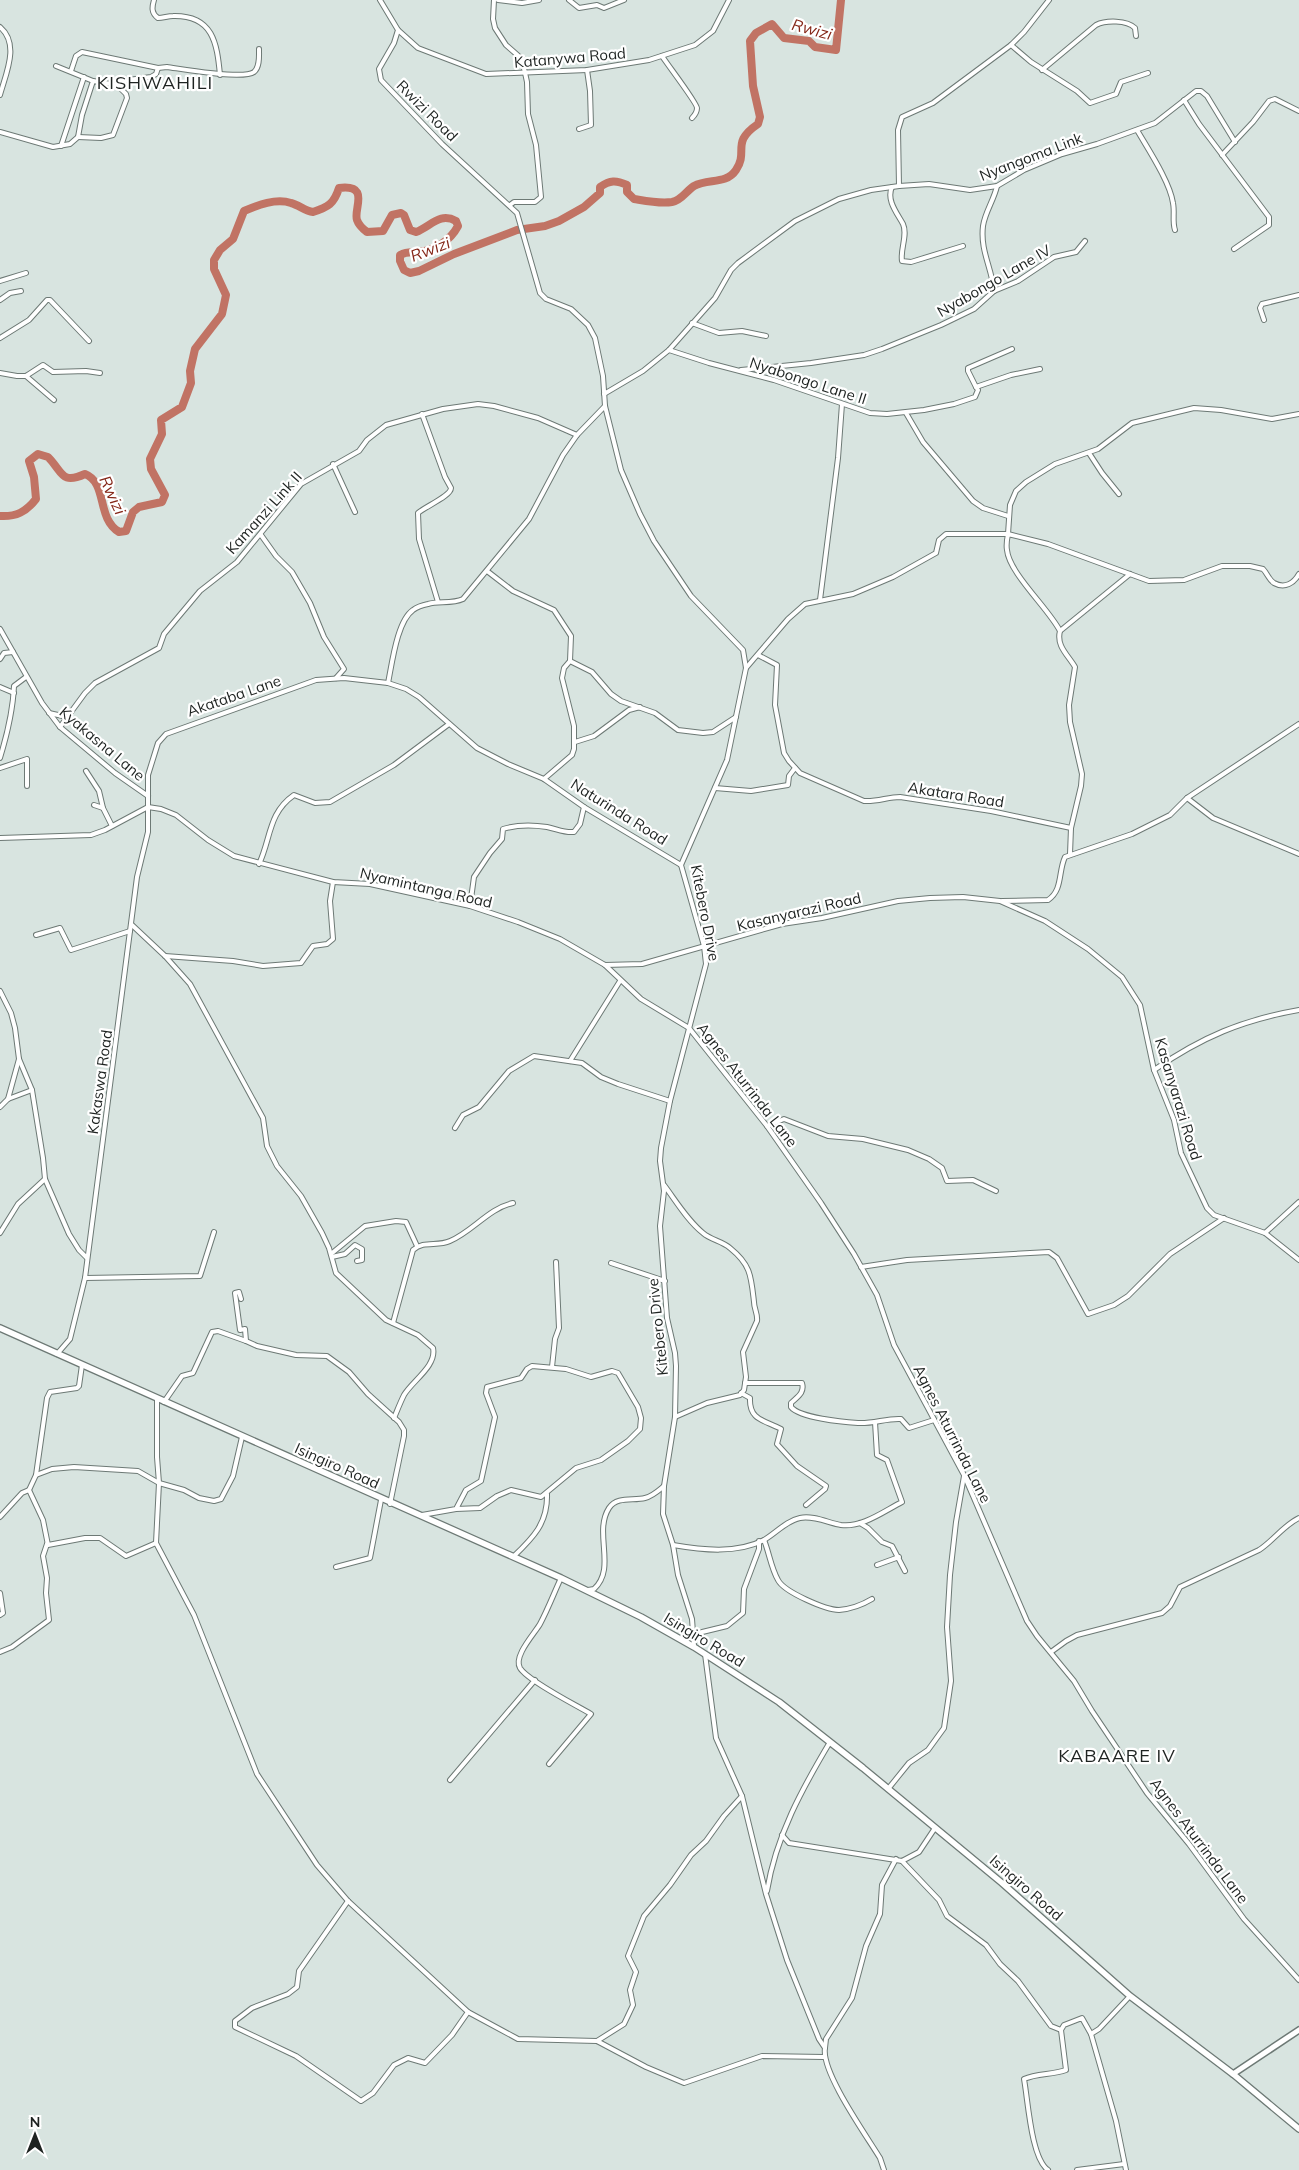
<svg xmlns="http://www.w3.org/2000/svg" width="1299" height="2170" viewBox="0 0 1299 2170" font-family="Mulish,sans-serif">
<style>
.lines{fill:none;stroke-linecap:round;stroke-linejoin:round}
.river{stroke:#c17364;stroke-width:8}
.street-casing{stroke:#6d7975;stroke-width:6}
.secondary-casing{stroke:#6d7975;stroke-width:8}
.primary-casing{stroke:#6d7975;stroke-width:8}
.street{stroke:#fff;stroke-width:4}
.secondary{stroke:#fff;stroke-width:5}
.primary{stroke:#fff;stroke-width:5.5}
.labels{text-anchor:middle;stroke-width:4.5;stroke-linejoin:round;paint-order:stroke}
.street-label{font-size:15px;fill:#1e2321;stroke:#fff}
.water-label{font-size:16px;font-style:italic;fill:#842617;stroke:#fff}
.quarter-label{font-size:18px;letter-spacing:1px;fill:#1e2321;stroke:#fff}
</style>
<rect width="100%" height="100%" fill="#d8e4e0"/>
<g class="lines">
<path class="river" d="M0 516C16 517 26 512 36 499L34 477 29 461 38 454 48 457C63 472 61 485 85 474 108 483 96 518 119 532L126 531 133 512 139 507 162 502 165 495 151 469 150 459 162 434 161 420 182 407 191 383 190 371 195 349 222 314 226 295 214 269V260L220 250 233 239 244 211C258 205 276 198 291 203 299 205 305 211 313 212 328 207 334 204 339 188 371 184 353 209 357 220 359 226 363 229 367 232L383 231 392 215 401 213 404 215 410 230 416 232C431 226 440 212 456 221L458 226C450 241 435 250 419 252 411 253 408 251 400 255V261L404 270 410 273 419 271 454 254 517 230 545 226 559 221 584 207 600 193V187C610 180 616 180 627 185V192L634 199C646 201 660 204 672 202 682 200 686 191 694 186 708 178 726 185 736 170 749 151 730 143 758 124L760 117 753 86 750 41 756 33 772 24 784 38 809 41 815 47 836 50 841 0"/>
<defs>
<g id="street">
<path d="M154 0C152 7 151 13 158 18 163 18 168 16 173 16 213 15 217 43 220 75"/>
<path d="M380 0 398 30 394 43 379 69 381 80 442 144 517 213 540 293 546 299 571 309 588 325 595 338 603 376 605 406 621 470 640 514 654 541 691 596 743 650 746 668 727 760 681 865 704 946 706 964 670 1101 661 1148 660 1161 664 1191 660 1226 667 1318 675 1353 676 1366 675 1417 664 1486C658 1491 653 1496 645 1498 633 1501 617 1496 609 1508 593 1533 617 1568 594 1589L588 1590"/>
<polyline points="494,0 493,19 495,28 506,45 522,59 527,82 528,114 536,145 541,197 535,202 514,202 510,205"/>
<polyline points="498,0 522,3 539,0"/>
<polyline points="569,0 579,8 597,5 604,8 624,0"/>
<path d="M0 27C20 44 6 73 0 95"/>
<polyline points="398,30 418,48 486,74 587,70 649,60 695,45 713,31 729,0"/>
<polyline points="1011,45 1031,62 1077,91 1090,103 1116,94 1121,82 1148,73"/>
<path d="M662 56C667 64 697 103 697 108 697 112 694 116 692 118"/>
<path d="M1042 70 1096 25C1106 20 1127 20 1135 28L1136 36"/>
<path d="M71 71 76 56 82 52 158 68 167 67C182 69 243 80 254 72 260 67 259 56 259 49"/>
<polyline points="93,81 117,85 128,80 151,77 156,74 158,68"/>
<polyline points="1184,100 1199,124 1269,217 1269,225 1234,249"/>
<polyline points="579,129 591,125 590,91 587,70"/>
<path d="M1137 130C1148 149 1170 182 1173 203 1175 213 1172 221 1175 230"/>
<polyline points="0,132 53,147 70,144 78,137 82,115 93,81 56,66"/>
<polyline points="78,137 101,138 113,135 127,98 126,94 117,85"/>
<polyline points="61,146 84,77"/>
<polyline points="1222,155 1253,122 1269,101 1275,99 1299,111"/>
<polyline points="899,186 898,130 902,117 933,103 1011,45 1024,32 1049,0"/>
<path d="M892 187C886 200 897 213 903 224 908 235 900 249 902 261L911 262 963 246"/>
<polyline points="0,281 26,273"/>
<path d="M994 291C992 268 980 251 983 226 985 212 994 200 997 186"/>
<polyline points="0,300 10,293 21,291"/>
<polyline points="1264,320 1260,308 1262,304 1299,295"/>
<polyline points="692,323 719,333 742,331 766,336"/>
<polyline points="0,338 29,320 47,300 50,300 89,341"/>
<polyline points="669,350 709,363 774,380 870,413 887,414 924,410 954,404 975,397 978,390 976,387 1011,375 1040,369"/>
<polyline points="741,370 811,363 864,355 882,349 941,325 974,309 994,291 1018,281 1054,257 1076,252 1085,241"/>
<polyline points="0,373 17,376 26,376 43,365 53,372 86,371 100,373"/>
<polyline points="26,376 54,400"/>
<polyline points="976,387 968,371 968,368 1012,349"/>
<polyline points="604,394 643,371 669,350 715,298 731,270 738,263 795,221 839,199 871,190 899,186 929,184 970,190 997,186 1024,170 1062,154 1097,144 1155,123 1196,91 1201,91 1207,96 1235,142"/>
<polyline points="906,413 923,442 973,501 983,508 1008,516"/>
<path d="M422 414 445 477 451 488C451 496 426 506 418 513L419 539 438 602"/>
<polyline points="1089,453 1102,473 1119,494"/>
<polyline points="333,464 355,512"/>
<polyline points="261,535 276,556 292,572 310,603 324,637 344,669 336,678"/>
<polyline points="487,571 513,591 554,610 571,636 570,661 564,668 562,678 574,726 574,749 572,755 544,779"/>
<polyline points="820,600 838,458 842,404"/>
<polyline points="0,629 42,703 60,727 115,773 148,796"/>
<polyline points="1060,631 1130,574"/>
<path d="M758 655 777 665 775 705 784 753 789 761 800 773 864 801C877 802 888 797 900 797L991 811 1071 828"/>
<polyline points="0,659 4,653 13,652"/>
<polyline points="570,661 592,672 611,694 621,701 655,713 678,730 703,733 713,732 736,717"/>
<polyline points="746,668 788,619 805,604 853,594 893,577 936,553 939,540 946,534 1008,534 1010,505 1016,491 1026,482 1055,464 1098,449 1132,423 1194,408 1221,410 1272,419 1299,414"/>
<path d="M388 683C392 664 397 621 413 610 417 607 423 605 428 604 439 601 452 604 463 599L529 519 563 455 577 435 605 406"/>
<polyline points="0,687 14,693"/>
<polyline points="49,713 67,717"/>
<polyline points="60,727 85,693 95,683 159,648 164,634 200,591 237,562 301,484 359,451 367,440 386,425 443,409 478,404 494,406 538,418 577,435"/>
<polyline points="575,742 594,736 629,710 640,707"/>
<path d="M0 758C7 735 13 710 14 686L26 677"/>
<polyline points="0,768 27,759 27,786"/>
<polyline points="86,771 99,791 103,808"/>
<polyline points="715,788 751,791 788,785 789,776 795,768"/>
<polyline points="1187,798 1213,818 1299,854"/>
<polyline points="94,805 103,808 112,826"/>
<polyline points="0,838 91,835 105,830 148,807 161,809 176,815 208,840 234,856 333,882 370,884 470,906 518,922 560,939 605,965 642,964 782,924 822,918 898,901 930,898 963,897 1000,901 1045,921 1088,949 1122,977 1140,1005 1154,1070 1174,1120 1181,1153 1207,1208 1214,1215 1265,1233 1299,1260"/>
<path d="M1070 854 1071 828 1081 786 1082 774 1070 722 1069 705 1075 667C1068 655 1056 646 1060 631 1049 609 1009 573 1007 550 1006 545 1007 539 1008 534L1048 544 1149 581 1184 580 1222 566H1250L1263 569C1267 573 1269 580 1274 583 1285 589 1294 583 1299 574"/>
<path d="M259 864C271 839 268 813 294 795L315 803 330 802 394 765 449 724"/>
<path d="M1002 901 1048 900C1063 890 1058 872 1065 857L1132 834 1170 815 1187 798 1299 724"/>
<path d="M470 906 474 877 490 853 502 839 503 829C516 825 534 825 547 827 557 829 564 833 574 832L580 824 584 807"/>
<path d="M132 925 165 956 190 984 263 1118 267 1146 277 1166 301 1196 322 1233 329 1248 336 1273 386 1320 418 1335 433 1348C437 1366 412 1381 404 1395 400 1403 397 1411 394 1418"/>
<polyline points="36,935 60,928 71,950 130,931"/>
<polyline points="165,956 233,961 263,966 301,963 313,946 327,944 333,939 330,901 333,882"/>
<polyline points="605,965 641,999 689,1028 767,1126 821,1203 854,1254 877,1295 894,1345 964,1475 1027,1621 1037,1636 1074,1681 1092,1711 1147,1793 1189,1844 1244,1919 1299,1980"/>
<polyline points="0,991 11,1013 15,1028 19,1059 32,1090 43,1158 45,1179 69,1234 79,1250 87,1258"/>
<polyline points="570,1061 620,981"/>
<path d="M1154 1070C1202 1037 1242 1020 1299 1010"/>
<polyline points="8,1099 19,1059"/>
<polyline points="0,1107 8,1099 32,1090"/>
<polyline points="767,1126 784,1119 828,1136 863,1139 908,1150 929,1159 942,1168 947,1181 973,1180 996,1191"/>
<polyline points="455,1128 463,1115 479,1107 509,1071 534,1056 582,1063 601,1077 618,1084 670,1101"/>
<path d="M664 1185C676 1201 687 1220 703 1233 711 1240 722 1241 730 1248 751 1265 751 1276 754 1302 754 1309 758 1314 757 1321L743 1352 746 1377 744 1390 740 1395 707 1403 675 1417"/>
<polyline points="0,1233 18,1204 45,1179"/>
<polyline points="1265,1233 1299,1202"/>
<polyline points="331,1254 365,1226 396,1221 406,1222 417,1246"/>
<polyline points="332,1257 345,1254 355,1245 362,1249 362,1260 357,1261"/>
<polyline points="611,1263 665,1281"/>
<polyline points="861,1267 907,1260 1049,1252 1057,1258 1088,1314 1114,1305 1128,1296 1170,1254 1224,1218"/>
<polyline points="85,1278 200,1276 214,1232"/>
<polyline points="241,1299 239,1292 235,1293 240,1330 245,1329 246,1341 257,1346 296,1355 327,1356 349,1372 368,1394 399,1422 404,1430 404,1436 390,1504"/>
<path d="M393 1323 413 1250C424 1240 437 1247 450 1241 472 1232 489 1208 513 1203"/>
<polyline points="57,1354 70,1339 85,1278 137,877 148,832 148,775 158,743 166,734 316,680 344,678 388,683 406,689 419,697 477,748 508,764 544,779 584,807 681,865"/>
<polyline points="552,1367 555,1339 559,1328 556,1262"/>
<path d="M745 1383H802C805 1393 797 1397 791 1403V1407C800 1418 843 1422 858 1423 873 1424 887 1418 901 1419L909 1428 934 1420"/>
<path d="M741 1393 750 1398C749 1420 764 1420 781 1429L777 1444 797 1466 826 1486 825 1489 806 1505"/>
<polyline points="157,1399 157,1457 159,1483 156,1543 194,1615 257,1774 317,1865 348,1901 468,2012 518,2039 597,2041 646,2067 684,2083 762,2056 824,2057"/>
<polyline points="164,1402 182,1376 193,1373 212,1332 218,1331 246,1341"/>
<polyline points="36,1475 52,1469 74,1467 138,1471 159,1483 184,1490 199,1498 214,1501 221,1499 233,1476 242,1437"/>
<polyline points="664,1486 663,1514 673,1545 678,1575 692,1619 694,1646"/>
<polyline points="29,1490 36,1475 47,1398 50,1392 77,1388 79,1386 82,1365"/>
<polyline points="422,1515 456,1509 466,1490 481,1481 495,1417 486,1393 487,1387 521,1378 527,1369 532,1366 566,1369 591,1377 612,1371 618,1373 638,1407 641,1418 640,1429 628,1441 601,1460 576,1468 541,1497 511,1490 497,1496 480,1508 456,1509"/>
<polyline points="0,1517 22,1493 29,1490 43,1520 48,1545 85,1538 100,1538 126,1556 156,1543"/>
<polyline points="860,1523 868,1528 882,1542 892,1546 905,1571"/>
<path d="M764 1540C769 1552 771 1568 778 1580 784 1592 826 1610 839 1610 851 1609 862 1605 872 1599"/>
<path d="M673 1545C702 1550 737 1554 764 1540 776 1533 786 1521 800 1518 813 1515 829 1523 841 1525 862 1528 884 1511 902 1502L887 1460 877 1455 875 1422"/>
<path d="M513 1557C533 1538 548 1523 547 1494"/>
<polyline points="877,1565 899,1557"/>
<polyline points="336,1567 370,1558 381,1500"/>
<polyline points="0,1593 3,1613 0,1615"/>
<polyline points="694,1634 727,1626 743,1613 744,1589 759,1549 759,1541"/>
<polyline points="0,1652 12,1647 49,1620 46,1593 47,1578 43,1556 47,1544"/>
<path d="M1051 1652 1066 1641 1077 1635 1162 1613 1170 1606 1180 1587 1259 1550C1273 1541 1284 1525 1299 1518"/>
<path d="M705 1654 716 1738 742 1796 766 1894 787 1960 819 2039 825 2048C821 2072 866 2135 880 2158L884 2170"/>
<path d="M549 1764 591 1714C576 1705 528 1681 520 1668 513 1656 535 1633 540 1624 548 1609 554 1593 561 1578"/>
<polyline points="450,1780 535,1680"/>
<polyline points="888,1789 909,1763 928,1750 944,1728 951,1681 947,1627 950,1575 956,1522 964,1476"/>
<polyline points="782,1835 789,1843 902,1861 919,1852 935,1828"/>
<polyline points="902,1861 939,1900 947,1916 986,1945 1000,1964 1018,1981 1051,2026 1061,2030"/>
<path d="M767 1891C776 1836 802 1789 830 1742"/>
<polyline points="348,1901 299,1971 297,1987 288,1994 252,2008 235,2021 235,2027 296,2056 361,2101 373,2093 394,2065 408,2058 425,2063 452,2035 468,2012"/>
<polyline points="597,2041 624,2024 633,2005 630,1990 636,1972 628,1956 644,1916 670,1885 691,1855 706,1841 724,1816 742,1796"/>
<polyline points="825,2048 826,2039 852,1998 866,1946 880,1914 882,1885 896,1859"/>
<path d="M1048 2170C1031 2158 1028 2100 1024 2079 1037 2073 1052 2075 1066 2070L1061 2030 1064 2025 1082 2018 1091 2034"/>
<polyline points="1077,2170 1124,2164"/>
<polyline points="1126,2170 1116,2121 1091,2034 1099,2029 1130,1996"/>
</g>
<polyline id="secondary" points="1233,2074 1299,2030"/>
<polyline id="primary" points="0,1328 561,1578 641,1617 694,1647 779,1702 863,1768 1002,1883 1130,1996 1233,2074 1299,2129"/>
</defs>
<use href="#street" class="street-casing"/>
<use href="#secondary" class="secondary-casing"/>
<use href="#primary" class="primary-casing"/>
<use href="#street" class="street"/>
<use href="#secondary" class="secondary"/>
<use href="#primary" class="primary"/>
</g>
<g class="labels">
<g class="street-label">
<text transform="translate(570 58) rotate(-5)" y="5">Katanywa Road</text>
<text transform="translate(427 111) rotate(45)" y="5">Rwizi Road</text>
<text transform="translate(1031 157) rotate(-21)" y="5">Nyangoma Link</text>
<text transform="translate(994 281) rotate(-30)" y="5">Nyabongo Lane IV</text>
<text transform="translate(808 381) rotate(18)" y="5">Nyabongo Lane II</text>
<text transform="translate(264 513) rotate(-48)" y="5">Kamanzi Link II</text>
<text transform="translate(234 696) rotate(-19)" y="5">Akataba Lane</text>
<text transform="translate(102 744) rotate(40)" y="5">Kyakasna Lane</text>
<text transform="translate(956 795) rotate(9)" y="5">Akatara Road</text>
<text transform="translate(619 812) rotate(32)" y="5">Naturinda Road</text>
<text transform="translate(426 888) rotate(13)" y="5">Nyamintanga Road</text>
<text transform="translate(799 912) rotate(-13)" y="5">Kasanyarazi Road</text>
<text transform="translate(705 913) rotate(79)" y="5">Kitebero Drive</text>
<text transform="translate(100 1082) rotate(-82)" y="5">Kakaswa Road</text>
<text transform="translate(747 1085) rotate(52)" y="5">Agnes Aturrinda Lane</text>
<text transform="translate(1178 1099) rotate(73)" y="5">Kasanyarazi Road</text>
<text transform="translate(658 1327) rotate(-96)" y="5">Kitebero Drive</text>
<text transform="translate(952 1434) rotate(63)" y="5">Agnes Aturrinda Lane</text>
<text transform="translate(337 1466) rotate(24)" y="5">Isingiro Road</text>
<text transform="translate(704 1640) rotate(31)" y="5">Isingiro Road</text>
<text transform="translate(1199 1841) rotate(53)" y="5">Agnes Aturrinda Lane</text>
<text transform="translate(1026 1888) rotate(41)" y="5">Isingiro Road</text>
</g>
<g class="water-label">
<text transform="translate(812 29) rotate(15)" y="6">Rwizi</text>
<text transform="translate(430 249) rotate(-21)" y="6">Rwizi</text>
<text transform="translate(113 495) rotate(65)" y="6">Rwizi</text>
</g>
<g class="quarter-label">
<text x="155" y="89">KISHWAHILI</text>
<text x="1117" y="1762">KABAARE IV</text>
</g>
</g>
<g transform="translate(35 2135)" stroke="#ffffff" stroke-width="4" paint-order="stroke">
<path d="M0-4L9 19L0 12L-9 19Z" fill="#1e2321"/>
<text y="-8" font-size="14" font-weight="bold" text-anchor="middle" fill="#1e2321">N</text>
</g>
</svg>
